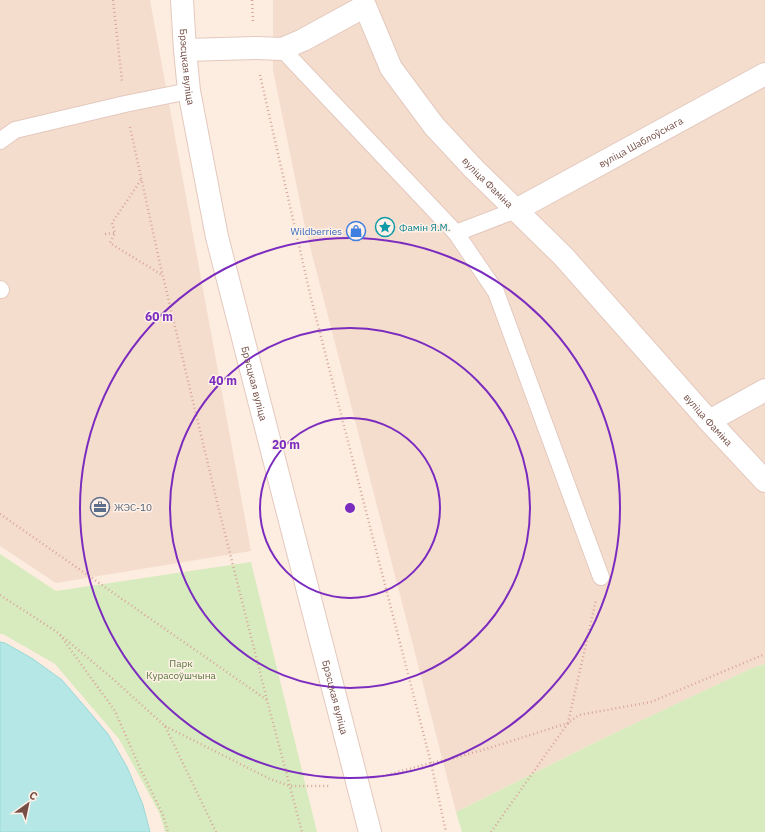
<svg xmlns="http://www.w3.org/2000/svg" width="765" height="832" viewBox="0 0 765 832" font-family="'IBM Plex Sans',sans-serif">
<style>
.residential{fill:#f5ddce}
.green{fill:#d8ebbe}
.water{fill:#b4e7e5;stroke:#9ad9d8}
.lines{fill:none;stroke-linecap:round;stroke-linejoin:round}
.lane-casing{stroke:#e3c9be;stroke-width:18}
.street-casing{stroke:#e3c9be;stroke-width:24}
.path{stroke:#d8a79a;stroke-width:2.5;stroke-dasharray:1 3;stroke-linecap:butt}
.lane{stroke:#fff;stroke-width:16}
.street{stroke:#fff;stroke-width:22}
.ring{fill:none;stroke:#7b2cbf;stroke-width:2}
.labels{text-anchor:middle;stroke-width:3;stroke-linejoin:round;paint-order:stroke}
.street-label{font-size:10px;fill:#754f46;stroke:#fff1e7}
.culture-label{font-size:10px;fill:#0d838f;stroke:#fff1e7;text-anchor:start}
.shop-label{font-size:10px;fill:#366cbe;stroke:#fff1e7;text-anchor:end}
.service-label{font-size:10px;fill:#4e5e75;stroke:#fff1e7;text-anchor:start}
.park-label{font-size:10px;fill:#57753c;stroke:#fff1e7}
.centre{fill:#7b2cbf;stroke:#fff1e7;stroke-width:2}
.ring-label{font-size:12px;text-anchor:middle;font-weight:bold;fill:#7b2cbf;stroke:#fff1e7;stroke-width:3;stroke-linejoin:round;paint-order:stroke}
</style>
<rect width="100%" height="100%" fill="#fdece0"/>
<g class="residential">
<polygon points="0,0 150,0 251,551 56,583 0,546"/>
<polygon points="273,0 765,0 765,664 752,668 600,740 456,812 305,227 273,70"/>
</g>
<g class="green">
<polygon points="0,554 56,591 251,562 317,832 165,832 159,812 119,739 55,664 3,634 0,634"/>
<polygon points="765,664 765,832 462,832 456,812 600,740 752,668"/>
</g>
<polygon class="water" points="0,642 5,643 33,659 62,680 86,708 108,734 127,767 143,805 150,832 0,832"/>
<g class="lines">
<defs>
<g id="lane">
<polyline points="282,49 456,233 496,292 601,577"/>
<polyline points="0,141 15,130 125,104 189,91"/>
<polyline points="456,233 516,210"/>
<polyline points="0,289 1,290"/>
</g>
<g id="street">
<path id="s1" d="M182 0 185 50 189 91 217 237 370 832"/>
<path id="s2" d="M185 50 256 48 282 49 303 40 365 6 391 68 434 126 474 169 563 256 709 421 765 481"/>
<path id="s3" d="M516 210 765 74"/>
<polyline points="709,421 765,390"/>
</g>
</defs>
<use href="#lane" class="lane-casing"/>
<use href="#street" class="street-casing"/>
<g class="path">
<polyline points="113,0 122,81"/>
<polyline points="252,0 253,21"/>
<polyline points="260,75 311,298 431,763 446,832"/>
<polyline points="130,127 160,264 219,510 267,700 302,832"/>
<polyline points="141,180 112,223 115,233 110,243 162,275"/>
<polyline points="105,234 115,233"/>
<polyline points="0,514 267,700"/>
<polyline points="0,595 57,632 113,679 165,726 216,832"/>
<polyline points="60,635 115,711 140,768 163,815 168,832"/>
<polyline points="165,726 270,779 290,786 331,786"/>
<polyline points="383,776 431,763 454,758 486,749 568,723 596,600"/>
<polyline points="491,832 568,723 579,715 651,702 765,654"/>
</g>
<use href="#lane" class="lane"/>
<use href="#street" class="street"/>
</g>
<g class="ring">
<circle cx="350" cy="508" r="90"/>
<circle cx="350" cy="508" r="180"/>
<circle cx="350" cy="508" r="270"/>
</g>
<defs>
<symbol id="sight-ring" viewBox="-11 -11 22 22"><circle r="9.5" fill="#fff1e7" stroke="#0f9aa8" stroke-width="1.5"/><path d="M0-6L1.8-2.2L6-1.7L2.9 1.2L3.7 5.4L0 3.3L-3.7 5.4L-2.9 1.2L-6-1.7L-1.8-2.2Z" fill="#0f9aa8"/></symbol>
<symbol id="shop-ring" viewBox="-11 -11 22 22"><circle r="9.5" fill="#fff1e7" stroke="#3f7fe0" stroke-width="1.5"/><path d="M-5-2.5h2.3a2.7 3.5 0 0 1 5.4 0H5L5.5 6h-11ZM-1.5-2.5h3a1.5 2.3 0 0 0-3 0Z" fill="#3f7fe0"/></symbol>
<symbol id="office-ring" viewBox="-11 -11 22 22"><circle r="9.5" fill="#fff1e7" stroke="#5c6f8a" stroke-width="1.5"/><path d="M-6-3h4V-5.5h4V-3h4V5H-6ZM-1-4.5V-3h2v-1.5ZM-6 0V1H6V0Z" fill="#5c6f8a"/></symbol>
</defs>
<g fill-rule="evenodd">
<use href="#sight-ring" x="374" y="216" width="22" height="22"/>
<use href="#shop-ring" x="345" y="220" width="22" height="22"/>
<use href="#office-ring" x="89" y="496" width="22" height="22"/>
</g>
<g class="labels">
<g class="street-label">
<text dy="4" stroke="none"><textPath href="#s1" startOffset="67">Брэсцкая вуліца</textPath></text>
<text dy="4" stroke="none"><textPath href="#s3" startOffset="142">вуліца Шаблоўскага</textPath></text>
<text dy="4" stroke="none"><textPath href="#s2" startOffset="408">вуліца Фаміна</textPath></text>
<text dy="4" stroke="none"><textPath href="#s1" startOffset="391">Брэсцкая вуліца</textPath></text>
<text dy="4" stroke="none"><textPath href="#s2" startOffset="732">вуліца Фаміна</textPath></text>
<text dy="4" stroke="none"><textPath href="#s1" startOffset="715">Брэсцкая вуліца</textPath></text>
</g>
<g class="culture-label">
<text x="399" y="231">Фамін Я.М.</text>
</g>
<g class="shop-label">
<text x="342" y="235">Wildberries</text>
</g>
<g class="service-label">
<text x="114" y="511">ЖЭС-10</text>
</g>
<g class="park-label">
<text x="181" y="667">Парк<tspan x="181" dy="12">Курасоўшчына</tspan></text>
</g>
</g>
<circle cx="350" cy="508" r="6" class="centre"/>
<g class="ring-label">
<text x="159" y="321">60 m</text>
<text x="223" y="385">40 m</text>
<text x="286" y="449">20 m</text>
</g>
<g transform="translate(28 804) rotate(33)" stroke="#fff1e7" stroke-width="3" paint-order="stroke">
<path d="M0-3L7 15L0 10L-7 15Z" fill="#754f46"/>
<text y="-6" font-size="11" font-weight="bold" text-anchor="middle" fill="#754f46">С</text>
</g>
</svg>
